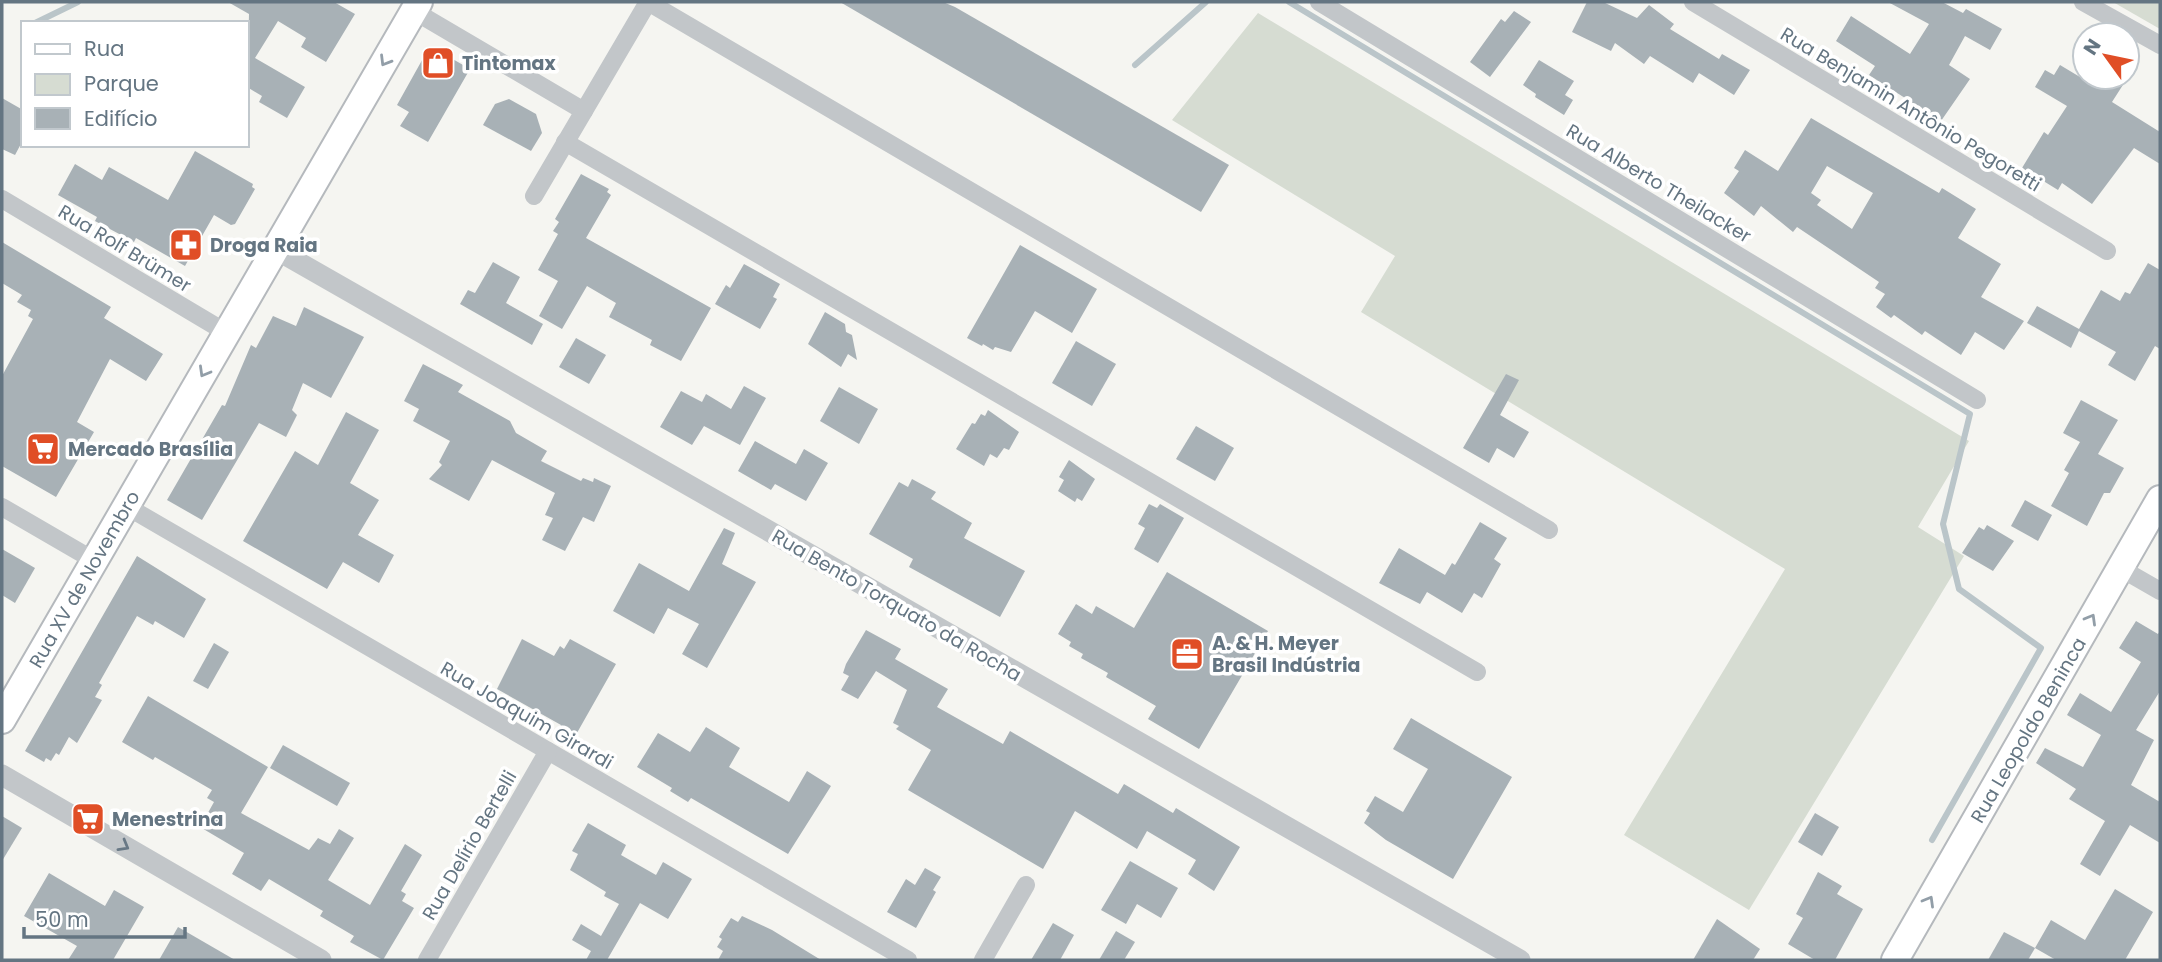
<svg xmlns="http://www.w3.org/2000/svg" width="2162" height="962" viewBox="0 0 2162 962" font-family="Poppins,sans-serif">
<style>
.green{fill:#d6dcd2}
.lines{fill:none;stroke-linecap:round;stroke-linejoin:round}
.stream{stroke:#bac5c9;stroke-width:6}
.building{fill:#a8b1b6;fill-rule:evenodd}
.primary-casing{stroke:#b5b9bd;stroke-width:30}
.minor{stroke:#c2c6c9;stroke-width:18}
.tertiary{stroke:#c2c6c9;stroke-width:21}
.primary{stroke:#fff;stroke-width:26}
.oneway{stroke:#929ea8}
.oneway2{stroke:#697986}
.labels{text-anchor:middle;stroke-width:7;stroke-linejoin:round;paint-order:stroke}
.poi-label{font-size:19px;font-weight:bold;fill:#647582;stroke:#fff;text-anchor:start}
.street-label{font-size:19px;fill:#647582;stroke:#fff}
</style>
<rect width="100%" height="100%" fill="#f5f5f1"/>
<g class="green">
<polygon points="2113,2 2160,2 2160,29"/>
<polygon points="1258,13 1969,441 1918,527 1964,556 1749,910 1624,835 1785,569 1361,312 1395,256 1172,120"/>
</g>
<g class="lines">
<g class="stream">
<polyline points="1289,2 1970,414 1943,524 1959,589 2041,648 1932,840"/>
<polyline points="35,23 78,2"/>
<polyline points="1135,65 1206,2"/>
</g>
</g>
<g class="building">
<polygon points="228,2 334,2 355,14 326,62 301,47 306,38 278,21 255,58 305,87 287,118 259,102 262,96 247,87 249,14"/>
<polygon points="840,2 943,2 955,7 1229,165 1201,212"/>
<polygon points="1587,2 1603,2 1637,18 1649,5 1674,24 1670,29 1719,59 1722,54 1750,70 1734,95 1699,73 1693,83 1650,56 1644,64 1615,43 1611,51 1572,32"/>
<polygon points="1888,2 1942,2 1963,13 1966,9 2002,29 1990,50 1965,36 1949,65 1970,79 1941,121 1869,75 1875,66 1836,41 1851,16 1910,54 1929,24"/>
<polygon points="1514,11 1531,22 1490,77 1470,62 1501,19 1505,22"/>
<polygon points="437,50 470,69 428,142 400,126 409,112 397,105 426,53"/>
<polygon points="1539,60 1574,81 1565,95 1573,100 1564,115 1535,97 1536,94 1523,85"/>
<polygon points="2060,65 2080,77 2128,77 2112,102 2160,132 2160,164 2134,148 2092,204 2062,183 2058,190 2022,168 2044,132 2048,135 2067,106 2035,87 2045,70 2054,75"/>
<polygon points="2,98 23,110 23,140 15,155 2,149"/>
<polygon points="509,99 536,114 542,133 531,151 483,125 495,104"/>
<path d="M1811 118 1939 193 1942 188 1976 209 1958 238 2001 264 1981 297 2024 321 2004 350 1975 332 1961 355 1925 331 1922 335 1894 315 1891 318 1876 307 1885 294 1875 288 1879 282 1797 227 1793 232 1761 206 1754 216 1724 193 1739 171 1734 168 1745 150 1778 171ZM1827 166 1873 193 1852 229 1817 205 1821 200 1811 193Z"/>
<polygon points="195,151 253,184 252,187 255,189 235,224 231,225 214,215 185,266 136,238 134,242 95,221 97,217 58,195 75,164 102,180 109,167 168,200"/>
<polygon points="581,174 609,189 607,192 611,195 586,238 711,308 681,361 650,345 652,340 609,317 616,303 587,286 562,329 539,316 558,281 538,270 558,234 553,231 559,222 555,219"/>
<polygon points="2,242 111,307 104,318 163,354 146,381 110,359 77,422 94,432 56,497 2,466 2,376 33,319 28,316 31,310 17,302 22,295 2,283"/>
<polygon points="1020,245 1097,289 1072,333 1035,311 1011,352 995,347 993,350 983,344 982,346 967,338"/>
<polygon points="493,262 520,277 506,303 543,324 532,345 460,304 468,290 475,293"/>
<polygon points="2148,263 2160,270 2160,349 2155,346 2135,381 2108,365 2116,352 2079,331 2071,348 2027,323 2037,306 2079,329 2101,290 2120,301 2125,292 2130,294"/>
<polygon points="744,264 780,284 773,297 777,299 760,329 715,304 726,285 730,288"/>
<polygon points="304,307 364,337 331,398 303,383 292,410 297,415 286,437 259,423 202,520 167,500 222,405 225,406 251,345 256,348 273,316 296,326"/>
<polygon points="825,312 845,324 846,332 852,335 857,360 848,354 841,367 808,344"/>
<polygon points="576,338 606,355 589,384 559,367"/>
<polygon points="1076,341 1116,364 1092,406 1052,383"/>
<polygon points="423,364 463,385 458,392 510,421 516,433 547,451 541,461 581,481 583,478 593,482 594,478 611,486 594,522 583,517 565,551 542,540 553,518 545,515 555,493 492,460 469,501 429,479 442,465 439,462 450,441 413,421 419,409 404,401"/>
<polygon points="1506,374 1519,380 1500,415 1529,432 1514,458 1497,448 1489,463 1463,448"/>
<polygon points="744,386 766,398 740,445 704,426 692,445 660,427 681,391 702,402 706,394 731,409"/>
<polygon points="839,387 878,409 859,444 820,421"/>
<polygon points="2081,400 2118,420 2098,454 2124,468 2110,493 2104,493 2087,526 2051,506 2069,473 2064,470 2080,442 2063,433"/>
<polygon points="988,410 1019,432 1009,450 1004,448 997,458 990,454 984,466 956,449 972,423 975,424 981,414 985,416"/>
<polygon points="346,412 379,430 350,483 379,500 358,535 394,555 379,583 343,562 327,589 243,541 295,451 318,465"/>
<polygon points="1196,426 1234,448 1215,481 1176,459"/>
<polygon points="755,441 796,464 804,449 828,463 806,501 775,484 771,490 738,471"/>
<polygon points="1069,460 1095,479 1082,501 1077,498 1075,502 1058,491 1064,480 1059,477"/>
<polygon points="912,479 936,492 931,499 972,523 964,538 1025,571 1000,617 909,567 913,559 869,534 899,482 908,487"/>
<polygon points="2025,500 2052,515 2038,541 2011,526"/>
<polygon points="1149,504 1157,508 1160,504 1184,518 1158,563 1134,549 1145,528 1138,524"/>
<polygon points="1480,522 1507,538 1494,559 1501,564 1482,598 1474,593 1462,613 1427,592 1420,604 1379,583 1399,548 1445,575 1452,563 1455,565"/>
<polygon points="1987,525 2014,541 1993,571 1962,553 1979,527 1984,530"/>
<polygon points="724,528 735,533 722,564 756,582 707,668 682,654 699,624 668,608 654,634 613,611 639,563 689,591"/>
<polygon points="2,549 35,568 15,603 2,595"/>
<polygon points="137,556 206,599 184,638 155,621 153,625 137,616 99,683 102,685 95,697 102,700 77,743 69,737 59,755 56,753 51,761 46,758 44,762 25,751"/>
<polygon points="1167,572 1268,631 1199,749 1148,719 1156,706 1106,677 1108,673 1081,658 1083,654 1069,646 1071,642 1058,634 1076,604 1092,614 1096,606 1134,628"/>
<polygon points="2136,621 2158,634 2160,631 2160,691 2136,730 2154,740 2131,785 2160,802 2160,843 2130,825 2100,876 2080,864 2105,821 2069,799 2076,789 2036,763 2045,748 2083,767 2101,735 2067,715 2080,693 2111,712 2141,662 2119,648"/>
<polygon points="866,630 901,649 895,659 948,689 937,707 1003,744 1010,731 1118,794 1124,784 1173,813 1176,808 1240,847 1214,891 1188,874 1196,860 1147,831 1137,849 1075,811 1043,869 908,790 931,750 896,729 899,726 893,723 907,690 876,671 858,699 841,690 849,676 843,673 846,664"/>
<polygon points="522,639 554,656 560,646 564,649 570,639 616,664 569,747 554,738 561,725 497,689"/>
<polygon points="214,643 229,652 208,689 193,681"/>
<polygon points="148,696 268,767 241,813 309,850 318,838 330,844 339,829 354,838 328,880 370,905 405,844 422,855 401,891 406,894 402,901 414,908 383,960 350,942 354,936 320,916 323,911 269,879 261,891 232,874 244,853 200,827 214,802 207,798 212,790 155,757 153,760 122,742"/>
<polygon points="1411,718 1512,777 1453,879 1386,840 1364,823 1370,813 1366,811 1375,796 1403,812 1428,769 1393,749"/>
<polygon points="706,727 740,748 729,767 789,802 807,771 831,786 788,854 691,798 688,802 670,791 672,788 637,767 658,733 690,752"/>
<polygon points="283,745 350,783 337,806 270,768"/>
<polygon points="1815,813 1839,827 1822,856 1798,842"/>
<polygon points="2,816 22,828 2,861"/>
<polygon points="588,823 626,845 621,855 656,875 663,862 692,879 668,919 640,903 607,960 586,960 591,951 572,940 581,924 601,936 619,904 604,896 606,892 570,870 578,854 572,851"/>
<polygon points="1130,861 1178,888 1161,918 1137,904 1126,924 1101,910"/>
<polygon points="925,868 941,877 933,890 936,892 916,928 887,912 906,879 915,885"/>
<polygon points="1818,872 1842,886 1837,894 1863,909 1835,960 1815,960 1788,944 1803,918 1796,914"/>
<polygon points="49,873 105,906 114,890 144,907 113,960 68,960 77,946 24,916"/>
<polygon points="2115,889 2153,912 2125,960 2056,960 2035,948 2051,920 2085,940"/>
<polygon points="742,916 772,930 821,960 718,960 723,951 717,947 722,939 719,937 731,918 738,922"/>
<polygon points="1717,919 1760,949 1753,960 1693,960"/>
<polygon points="1053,923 1074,935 1060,960 1031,960"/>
<polygon points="178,927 235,960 159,960"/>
<polygon points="1116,931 1135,942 1124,960 1099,960"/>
<polygon points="2004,932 2035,948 2028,960 1988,960"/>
</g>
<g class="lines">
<defs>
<g id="primary">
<polyline points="2,720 419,2"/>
<polyline points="1895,960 2160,499"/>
</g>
</defs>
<use href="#primary" class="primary-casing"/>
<g class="minor">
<polyline points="648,2 1549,530"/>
<polyline points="1319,2 1977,400"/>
<polyline points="1693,2 2107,251"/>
<polyline points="2083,2 2160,45"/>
<polyline points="414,11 584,111"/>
<polyline points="565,142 1477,672"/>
<polyline points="534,196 648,2"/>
<polyline points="2,199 227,333"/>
<polyline points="126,506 908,960"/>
<polyline points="2,507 95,561"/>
<polyline points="2120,568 2160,591"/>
<polyline points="427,960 548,751"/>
<polyline points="983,960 1026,885"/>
</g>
<g class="tertiary">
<polyline points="275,249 1520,960"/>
<polyline points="2,775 321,960"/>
</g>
<use href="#primary" class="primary"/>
</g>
<defs><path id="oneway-chevron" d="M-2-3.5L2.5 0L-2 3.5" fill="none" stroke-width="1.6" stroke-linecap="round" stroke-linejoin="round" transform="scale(1.75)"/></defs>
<g class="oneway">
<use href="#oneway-chevron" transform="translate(385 61) rotate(121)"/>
<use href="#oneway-chevron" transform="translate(204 372) rotate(120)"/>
<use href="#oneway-chevron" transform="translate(2091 619) rotate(-60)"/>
<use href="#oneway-chevron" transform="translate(1929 901) rotate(-60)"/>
</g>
<use class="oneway2" href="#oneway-chevron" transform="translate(124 846) rotate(30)"/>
<defs>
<symbol id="shop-square" viewBox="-11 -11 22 22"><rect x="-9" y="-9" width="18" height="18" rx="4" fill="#e04e26" stroke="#fff"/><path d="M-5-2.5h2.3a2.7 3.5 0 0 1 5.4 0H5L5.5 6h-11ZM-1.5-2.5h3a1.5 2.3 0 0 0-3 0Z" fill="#fff"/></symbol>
<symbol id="pharmacy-square" viewBox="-11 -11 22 22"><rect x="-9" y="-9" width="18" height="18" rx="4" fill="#e04e26" stroke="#fff"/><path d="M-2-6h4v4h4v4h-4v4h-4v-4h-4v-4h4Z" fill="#fff"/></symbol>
<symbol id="supermarket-square" viewBox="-11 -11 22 22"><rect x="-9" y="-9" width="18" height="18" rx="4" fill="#e04e26" stroke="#fff"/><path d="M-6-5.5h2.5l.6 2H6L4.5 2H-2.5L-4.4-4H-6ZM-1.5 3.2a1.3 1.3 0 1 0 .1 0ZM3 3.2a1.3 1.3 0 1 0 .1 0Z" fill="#fff"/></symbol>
<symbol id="office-square" viewBox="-11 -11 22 22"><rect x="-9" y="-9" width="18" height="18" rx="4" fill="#e04e26" stroke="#fff"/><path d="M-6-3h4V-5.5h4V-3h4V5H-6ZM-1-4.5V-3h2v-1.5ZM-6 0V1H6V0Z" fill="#fff"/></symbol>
</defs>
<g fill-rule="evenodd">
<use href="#shop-square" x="419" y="44" width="38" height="38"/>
<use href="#pharmacy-square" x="167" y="226" width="38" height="38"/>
<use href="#supermarket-square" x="24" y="430" width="38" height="38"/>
<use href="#office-square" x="1168" y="635" width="38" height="38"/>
<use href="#supermarket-square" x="69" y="800" width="38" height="38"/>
</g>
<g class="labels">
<g class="poi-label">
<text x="462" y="70">Tintomax</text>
<text x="210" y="252">Droga Raia</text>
<text x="68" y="456">Mercado Brasília</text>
<text x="1212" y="650">A. &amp; H. Meyer<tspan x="1212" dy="22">Brasil Indústria</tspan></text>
<text x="112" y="826">Menestrina</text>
</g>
<g class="street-label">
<text transform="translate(1911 109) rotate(31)" y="7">Rua Benjamin Antônio Pegoretti</text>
<text transform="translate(1659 183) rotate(31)" y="7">Rua Alberto Theilacker</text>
<text transform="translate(125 248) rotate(31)" y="7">Rua Rolf Brümer</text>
<text transform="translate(84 579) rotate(-60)" y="7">Rua XV de Novembro</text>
<text transform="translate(897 605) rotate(30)" y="7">Rua Bento Torquato da Rocha</text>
<text transform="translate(527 715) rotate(30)" y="7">Rua Joaquim Girardi</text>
<text transform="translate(2028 730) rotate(-60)" y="7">Rua Leopoldo Beninca</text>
<text transform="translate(469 845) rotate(-60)" y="7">Rua Delírio Bertelli</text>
</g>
</g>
<rect width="2162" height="962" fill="none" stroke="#647582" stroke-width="7"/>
<rect x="21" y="21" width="228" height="126" fill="#ffffff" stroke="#c1c8cd" stroke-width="2"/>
<rect x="35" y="44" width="35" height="10" fill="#ffffff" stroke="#c1c8cd" stroke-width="2"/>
<text x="84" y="56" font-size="21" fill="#647582">Rua</text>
<rect x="35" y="74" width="35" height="21" fill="#d6dcd2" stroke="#c1c8cd" stroke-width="2"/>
<text x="84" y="91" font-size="21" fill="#647582">Parque</text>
<rect x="35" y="108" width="35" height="21" fill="#a8b1b6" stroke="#c1c8cd" stroke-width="2"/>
<text x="84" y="126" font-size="21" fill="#647582">Edifício</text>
<g transform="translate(2106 56) rotate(303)"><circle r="33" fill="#ffffff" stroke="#c1c8cd" stroke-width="2"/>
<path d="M0-5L12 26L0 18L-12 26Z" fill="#e04e26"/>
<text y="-10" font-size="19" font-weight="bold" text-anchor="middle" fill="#647582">N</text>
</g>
<path d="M24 927v10h161v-10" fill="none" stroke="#647582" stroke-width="3.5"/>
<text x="35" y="927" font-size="21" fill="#647582" stroke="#ffffff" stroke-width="5" paint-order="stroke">50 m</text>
</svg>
